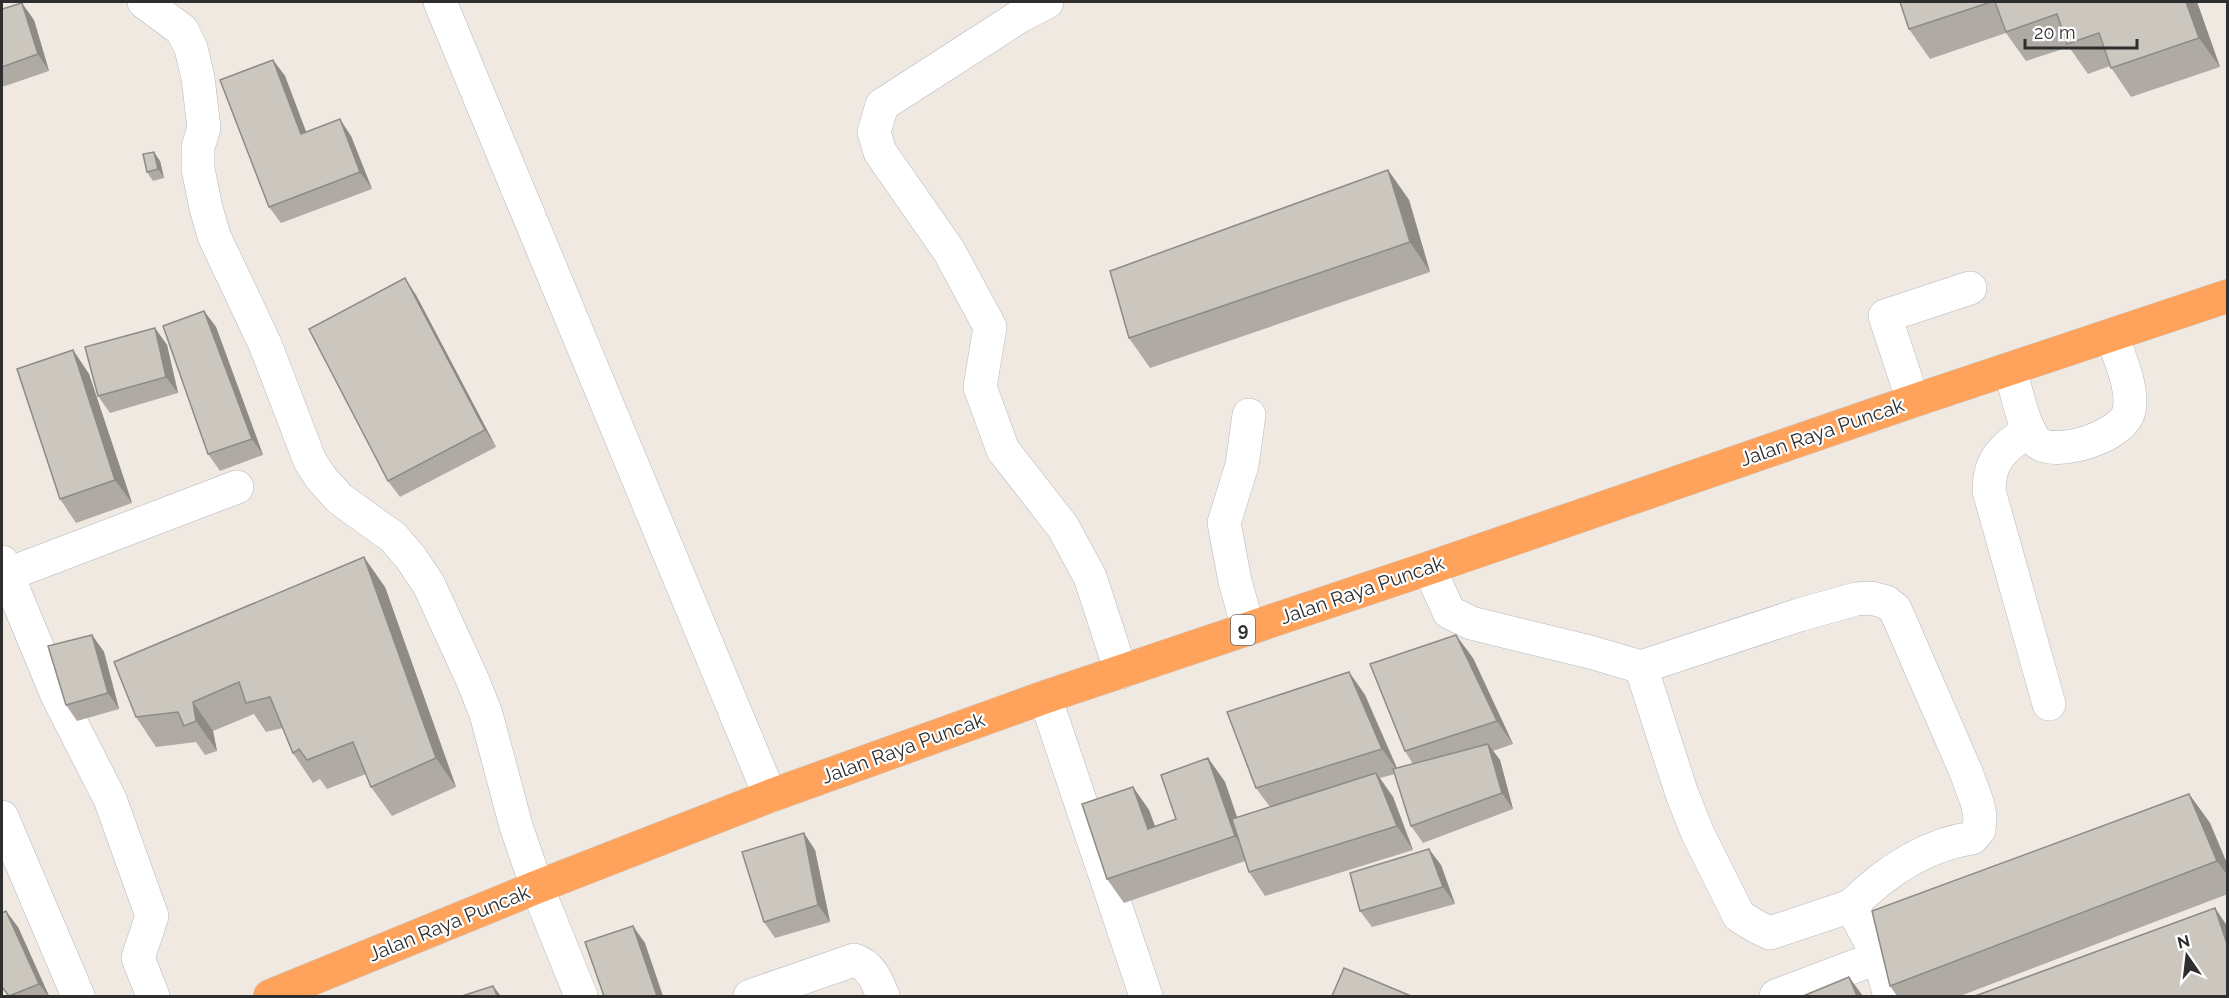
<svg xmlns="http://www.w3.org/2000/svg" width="2229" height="998" viewBox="0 0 2229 998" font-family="Raleway,sans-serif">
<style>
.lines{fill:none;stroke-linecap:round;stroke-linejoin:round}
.minor-casing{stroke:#b4b7c1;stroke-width:34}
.highway-casing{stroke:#c9c9c9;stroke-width:34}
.minor{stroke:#fff;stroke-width:33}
.highway{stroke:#ffa35c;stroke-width:33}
.wall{fill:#afaba4}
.shaded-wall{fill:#8e8b86}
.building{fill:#cbc7bf;stroke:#8e8b86;stroke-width:1.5}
.labels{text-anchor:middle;stroke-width:4.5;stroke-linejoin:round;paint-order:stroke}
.shield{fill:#fff;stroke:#6d6d6d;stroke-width:1.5}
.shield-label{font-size:18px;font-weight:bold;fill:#2e2e2e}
.street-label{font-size:20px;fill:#2e2e2e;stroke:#fff}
</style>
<rect width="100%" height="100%" fill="#efe9e1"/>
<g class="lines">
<defs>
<g id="minor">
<polyline points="144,2 182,30 191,48 198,78 204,128 198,147 198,169 206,208 214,236 265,344 310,461 321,478 340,499 393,537 411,558 429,585 473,681 486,714 516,826 537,887 581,996"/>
<polyline points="440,2 770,796"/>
<polyline points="1047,2 1020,16 882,105 874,132 880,152 949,251 990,327 980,387 1003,450 1063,527 1090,577 1121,672"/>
<path d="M2010 369C2016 388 2023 429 2037 442 2056 458 2124 436 2129 411 2134 388 2119 358 2112 335"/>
<polyline points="1913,401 1885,316 1970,288"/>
<path d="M2029 430C2004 448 1989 458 1989 491L2049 704"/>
<polyline points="2,562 57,695 110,799 152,916 138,958 153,996"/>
<polyline points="1429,568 1449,612 1471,623 1590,652 1641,667 1682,794 1698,834 1739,916 1757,927 1770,933 1851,906 1879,957 1890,996"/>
<polyline points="6,575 237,487"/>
<polyline points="1248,628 1235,581 1224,523 1242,465 1249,415"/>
<path d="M1641 667 1799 615 1856 599 1871 598 1886 602 1895 609 1966 772 1977 802 1980 816 1979 830 1972 838C1924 845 1885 872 1851 906"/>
<polyline points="1045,697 1146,996"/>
<polyline points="2,817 78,996"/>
<path d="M750 996 854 960C871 965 877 981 883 996"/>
<polyline points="1776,996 1879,957"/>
</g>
<polyline id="highway" points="270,996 537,887 770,796 1045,697 1429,568 1913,401 2228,296"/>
</defs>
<use href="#minor" class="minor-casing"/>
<use href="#highway" class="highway-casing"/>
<use href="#minor" class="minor"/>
<use href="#highway" class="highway"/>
</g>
<g class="wall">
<polygon points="1900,2 2197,2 2220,67 2131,97 2110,66 2088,74 2069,47 2026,61 2006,33 1930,59 1909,29"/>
<polygon points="2,9 34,20 49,71 2,87"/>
<polygon points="273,60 285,76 306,132 351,136 372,189 281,223 269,207"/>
<polygon points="160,161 164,178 153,181 147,172"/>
<polygon points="1388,170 1409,200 1430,272 1150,368 1129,338"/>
<polygon points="416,295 496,447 400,497 388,481"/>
<polygon points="204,311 216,327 263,455 220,471 208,454"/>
<polygon points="155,328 167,345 178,393 110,413 98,396"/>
<polygon points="73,350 89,374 132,503 76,523 60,499"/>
<polygon points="385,587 456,787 392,816 371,787 366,774 327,789 320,779 313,783 293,753 283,728 266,732 254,714 213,731 217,751 205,755 196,742 156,747 136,717"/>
<polygon points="92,635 104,652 119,709 77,721 66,705"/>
<polygon points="1473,658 1513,744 1493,751 1500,760 1513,809 1423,843 1411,826 1395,774 1380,778 1393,797 1413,850 1265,896 1249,872 1245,861 1124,903 1107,879 1133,787 1149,810 1155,826 1176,819 1208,758 1225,782 1237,817 1270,807 1256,788 1349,672 1365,695 1397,768 1413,764 1405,751"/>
<polygon points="2189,794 2210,823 2228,866 2228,894 1960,996 1897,996 1890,986"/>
<polygon points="815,850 830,922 775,938 764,922"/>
<polygon points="1441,865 1455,904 1372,927 1360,911"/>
<polygon points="18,927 49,996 8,996"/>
</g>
<g class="shaded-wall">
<polygon points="2186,2 2197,2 2220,67 2199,38"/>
<polygon points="22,3 34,20 49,71 38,54"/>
<polygon points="273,60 285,76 313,150 301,134"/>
<polygon points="340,119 351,136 372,189 360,172"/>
<polygon points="154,152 160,161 164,178 158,169"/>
<polygon points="1388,170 1409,200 1430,272 1410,242"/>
<polygon points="405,278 416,295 496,447 485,430"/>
<polygon points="204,311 216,327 263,455 252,439"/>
<polygon points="155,328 167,345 178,393 166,377"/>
<polygon points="73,350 89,374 132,503 115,480"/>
<polygon points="364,557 385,587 456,787 436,758"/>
<polygon points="92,635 104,652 119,709 108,693"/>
<polygon points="1456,635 1473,658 1513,744 1497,721"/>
<polygon points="1349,672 1365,695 1399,773 1382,749"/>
<polygon points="193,702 213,731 217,751 196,721"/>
<polygon points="1488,744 1500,760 1513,809 1502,793"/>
<polygon points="1208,758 1225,782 1251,859 1235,836"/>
<polygon points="1376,773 1393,797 1413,850 1397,826"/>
<polygon points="1133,787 1149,810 1164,852 1148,829"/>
<polygon points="2189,794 2210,823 2228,866 2228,876 2217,861"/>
<polygon points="804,833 815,850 830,922 818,905"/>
<polygon points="1429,849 1441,865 1455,904 1443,887"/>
<polygon points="2215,908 2228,927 2228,947"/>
<polygon points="6,911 18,927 49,996 48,996 39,984"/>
<polygon points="633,926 645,943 663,996 657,996"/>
<polygon points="1849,977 1863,996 1857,996"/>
<polygon points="493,986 501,996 497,996"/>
</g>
<g class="building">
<polygon points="1900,2 1991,2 1909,29"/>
<polygon points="1995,2 2186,2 2199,38 2111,68 2099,33 2067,44 2057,14 2006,32"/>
<polygon points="22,3 38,54 2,67 2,9"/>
<polygon points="273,60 301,134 340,119 360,172 269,207 220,80"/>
<polygon points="154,152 158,169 147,172 143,154"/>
<polygon points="1388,170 1410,242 1129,338 1110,271"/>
<polygon points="405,278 485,430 388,481 309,329"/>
<polygon points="204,311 252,439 208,454 163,326"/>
<polygon points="155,328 166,377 98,396 85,347"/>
<polygon points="73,350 115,480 60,499 17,369"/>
<polygon points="364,557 436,758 371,787 353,742 307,760 299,749 293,753 270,697 246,703 239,682 193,702 196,721 184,726 178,712 136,717 114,662"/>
<polygon points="92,635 108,693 66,705 48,646"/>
<polygon points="1456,635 1497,721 1405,751 1370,664"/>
<polygon points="1349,672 1382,749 1256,788 1227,712"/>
<polygon points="1488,744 1502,793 1411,826 1393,769"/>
<polygon points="1208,758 1235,836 1107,879 1082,804 1133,787 1148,829 1176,819 1161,775"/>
<polygon points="1376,773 1397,826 1249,872 1232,819"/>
<polygon points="2189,794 2217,861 1890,986 1872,911"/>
<polygon points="804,833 818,905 764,922 742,852"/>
<polygon points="1429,849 1443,887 1360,911 1350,873"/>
<polygon points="2215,908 2228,947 2228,996 1975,996"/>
<polygon points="6,911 39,984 9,996 2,987 2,913"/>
<polygon points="633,926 657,996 604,996 585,942"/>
<polygon points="1344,968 1411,996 1332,996"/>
<polygon points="1849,977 1857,996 1803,996"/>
<polygon points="493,986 497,996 462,996"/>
</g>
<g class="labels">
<rect class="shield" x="1231" y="615" width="24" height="30" rx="4.5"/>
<g class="shield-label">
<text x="1243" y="636">9</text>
</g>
<g class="street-label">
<text transform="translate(1822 432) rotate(-19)" y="7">Jalan Raya Puncak</text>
<text transform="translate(1362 590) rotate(-19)" y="7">Jalan Raya Puncak</text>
<text transform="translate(903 748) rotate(-20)" y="7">Jalan Raya Puncak</text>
<text transform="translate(449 923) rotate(-22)" y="7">Jalan Raya Puncak</text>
</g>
</g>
<rect width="2229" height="998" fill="none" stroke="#2e2e2e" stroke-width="6"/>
<g transform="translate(2187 956) rotate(346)" stroke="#ffffff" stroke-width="4.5" paint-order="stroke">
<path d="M0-4.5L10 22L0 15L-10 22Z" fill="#2e2e2e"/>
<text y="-9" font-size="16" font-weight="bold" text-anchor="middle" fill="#2e2e2e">N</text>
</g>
<path d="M2025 39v9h112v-9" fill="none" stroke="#2e2e2e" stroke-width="3"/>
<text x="2034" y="39" font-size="18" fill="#2e2e2e" stroke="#ffffff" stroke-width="4.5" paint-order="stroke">20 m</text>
</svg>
